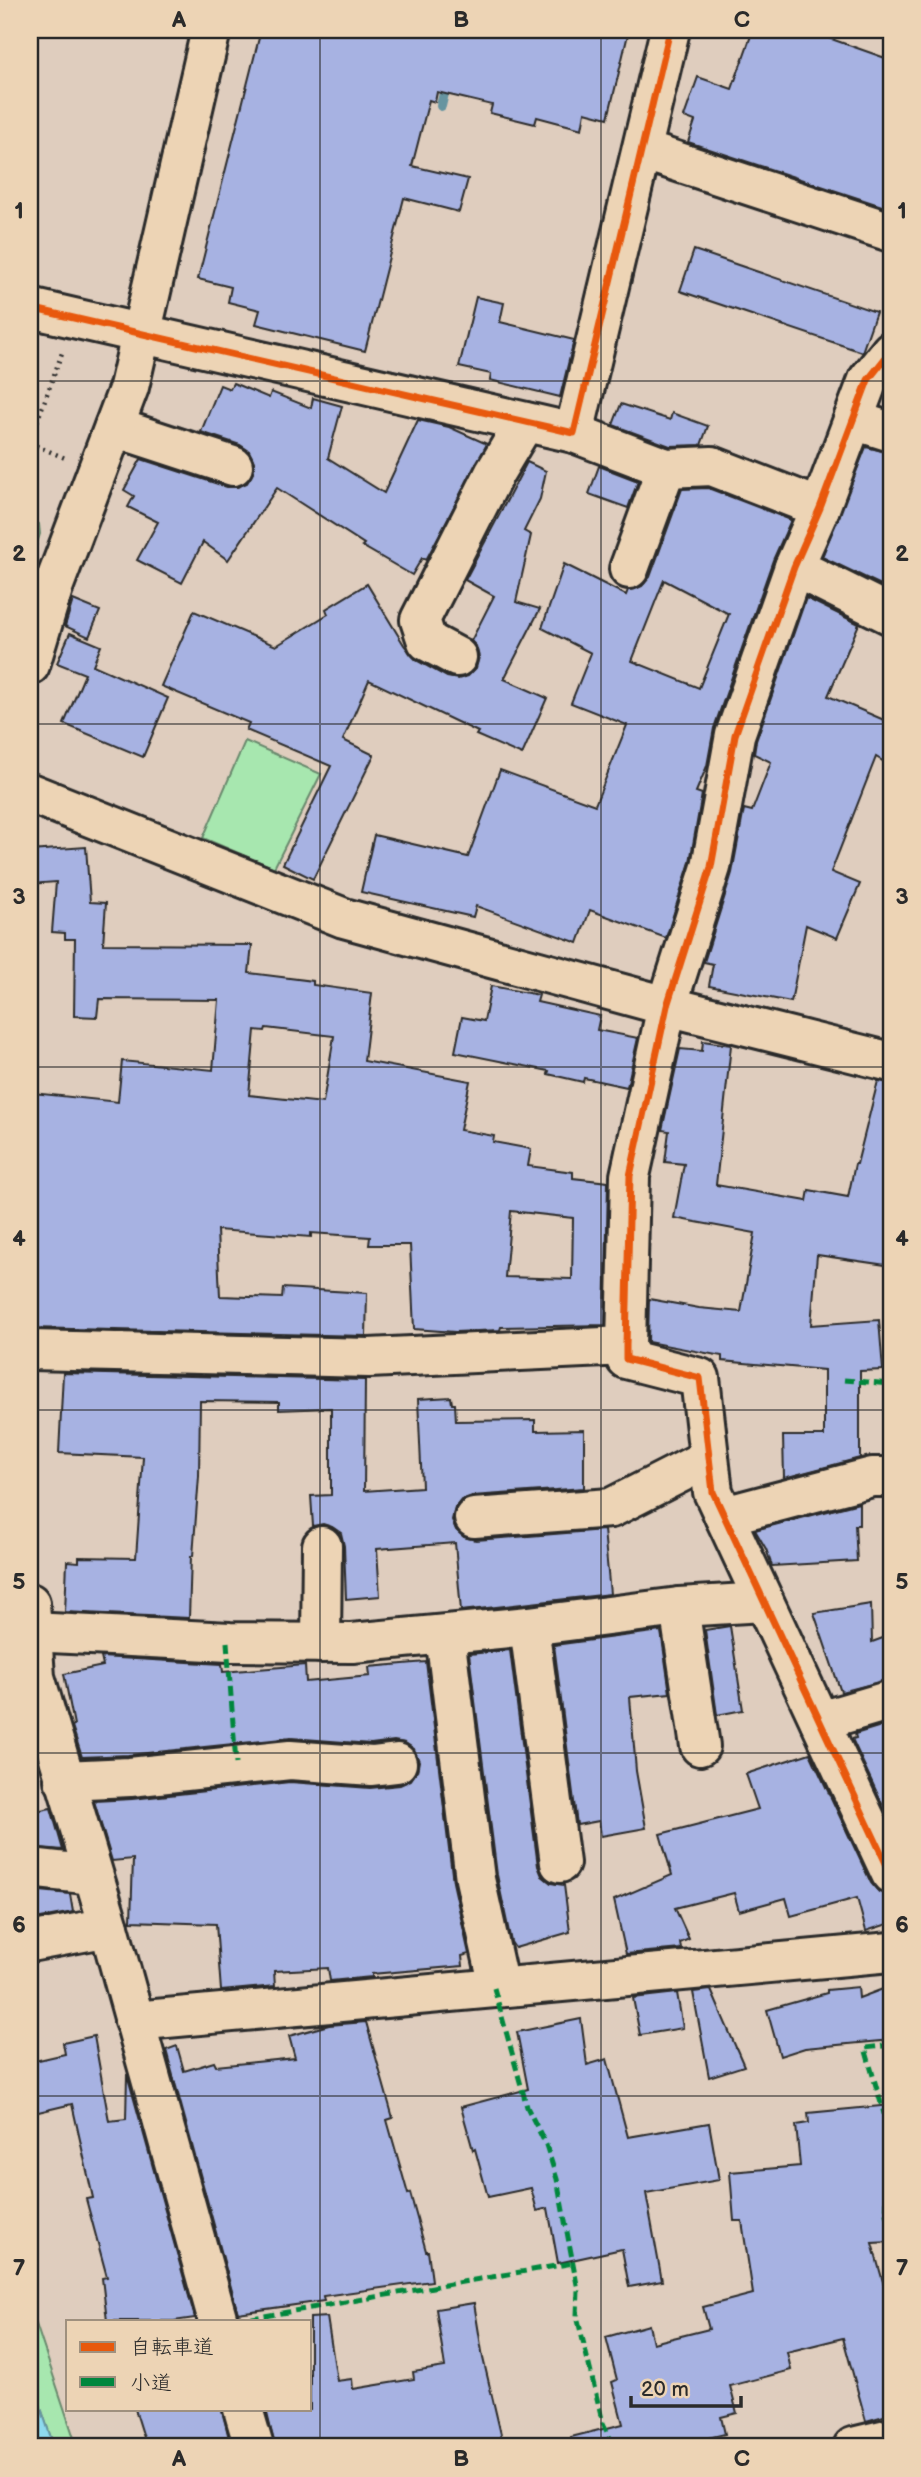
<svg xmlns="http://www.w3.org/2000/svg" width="921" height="2477" viewBox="0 0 921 2477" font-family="'Balsamiq Sans','Klee One',sans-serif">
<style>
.green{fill:#a7e7af;stroke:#69896d;stroke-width:2}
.water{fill:#8edaee;stroke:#6694a0;stroke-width:2}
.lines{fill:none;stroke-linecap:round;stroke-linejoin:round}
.stream{stroke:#6694a0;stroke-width:10}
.building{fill:#a7b2e2;stroke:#2b2b2b;stroke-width:2;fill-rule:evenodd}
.minor-casing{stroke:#2b2b2b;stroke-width:44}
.path{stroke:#2b2b2b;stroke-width:4.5;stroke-dasharray:2 5;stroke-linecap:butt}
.minor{stroke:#edd4b5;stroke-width:38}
.quiet{stroke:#00873e;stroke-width:5;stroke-dasharray:10 5;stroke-linecap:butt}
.cycleway-casing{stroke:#edd4b5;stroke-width:11}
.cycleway{stroke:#e8590c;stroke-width:7}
.grid{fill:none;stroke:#2b2b2b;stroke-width:2;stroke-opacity:0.55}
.neatline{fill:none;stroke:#2b2b2b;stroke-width:2.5}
.grid-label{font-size:23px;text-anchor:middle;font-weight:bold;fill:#2b2b2b}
</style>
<rect width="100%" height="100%" fill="#dfcdbe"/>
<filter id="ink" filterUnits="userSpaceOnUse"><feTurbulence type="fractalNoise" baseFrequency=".0143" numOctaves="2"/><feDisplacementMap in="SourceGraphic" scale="14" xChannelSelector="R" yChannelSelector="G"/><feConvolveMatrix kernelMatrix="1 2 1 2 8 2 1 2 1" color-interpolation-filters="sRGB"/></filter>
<g filter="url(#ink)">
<g class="green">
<polygon points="34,522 39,524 40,534 30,565 30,523"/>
<polygon points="245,741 321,774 274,868 203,838"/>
<polygon points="30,2306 77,2447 54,2447 30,2375"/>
</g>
<polygon class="water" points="30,2375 54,2447 30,2447"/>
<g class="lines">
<polyline class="stream" points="441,106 447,81"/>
</g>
<g class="building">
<polygon points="261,30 629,30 608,118 585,112 582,129 537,117 535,124 490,113 492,105 437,92 435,102 429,100 412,166 468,179 459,212 404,198 365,351 256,324 260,310 228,302 231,287 198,279"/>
<polygon points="753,30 806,30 891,60 891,209 688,142 695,121 684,117 698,77 732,89"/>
<polygon points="694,250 876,312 862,352 680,291"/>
<polygon points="476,297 504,303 500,322 574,340 560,397 490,380 491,374 459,367"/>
<polygon points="233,383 269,398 271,392 311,408 313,398 342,406 328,458 384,493 418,420 449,427 487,444 426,560 422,558 412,575 362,546 364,544 277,488 228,560 203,542 182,583 137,560 158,522 128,507 134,496 124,490 141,459 227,487 237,487 247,483 253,473 254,462 249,451 240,445 201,432 220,385 230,389"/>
<polygon points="621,404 670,420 672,413 708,426 701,445 670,446 613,425"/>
<polygon points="866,447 891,453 891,556 881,585 822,557"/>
<polygon points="527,462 546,471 540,499 524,531 531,535 516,602 540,609 504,679 547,698 522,755 476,735 478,732 369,680 343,740 374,755 313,879 283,864 331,766 246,730 249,723 161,686 194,611 276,646 328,614 326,609 367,584 404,645 416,660 447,677 458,679 468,676 476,668 479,657 476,646 471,641 494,596 465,580"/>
<polygon points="599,466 638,481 628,508 589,494"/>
<path d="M708 488 791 520 773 560 714 728 707 766 696 792 702 794 690 862 666 938 590 910 578 943 476 906 473 917 361 892 374 835 468 857 500 770 595 805 627 725 571 703 591 653 542 628 564 564 626 595 628 590 642 586 650 577 682 489ZM664 580 729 614 699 688 632 661Z"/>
<polygon points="806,598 859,624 828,696 891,723 891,766 876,757 831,872 860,884 837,938 806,925 791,1002 709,986 713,964 704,962 732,873 744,809 752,811 771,762 754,754 756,741"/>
<polygon points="73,600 100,611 89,637 65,626"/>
<polygon points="70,633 101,646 93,665 168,698 143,757 64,724 85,674 57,663"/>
<path d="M86 847 90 902 106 903 103 944 252 945 249 973 313 981V985L372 993 364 1061 470 1081 460 1130 494 1136 493 1142 531 1149 528 1166 573 1172V1178L608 1182 605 1325 501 1327 500 1330 455 1332 414 1329 410 1245H369L370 1237 311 1233V1237L217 1230 220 1296 282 1298 283 1288 367 1293 366 1336 30 1328V1122L33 1093 118 1102 122 1061 213 1070 219 1000 99 999 97 1017 74 1016 75 939H65V933L52 932 56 882 30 884V851ZM266 1028 334 1036 323 1103 249 1095 255 1030 265 1031ZM511 1211 573 1218 572 1279 505 1277Z"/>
<polygon points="491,986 539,995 537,1002 600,1016 597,1030 638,1038 627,1087 584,1078 583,1082 548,1074 549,1071 455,1052 462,1017 484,1021"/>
<polygon points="703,1041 731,1045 716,1185 807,1201 809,1190 848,1197 855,1164 857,1164 878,1081 891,1083 891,1255 888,1254 886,1265 817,1255 811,1325 879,1320 883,1370 860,1371 860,1458 784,1478 783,1436 824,1436 824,1370 722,1361 722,1356 648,1342 649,1299 699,1308 741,1312 755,1233 674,1218 684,1164 665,1162 669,1131 662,1130 680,1049 702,1051"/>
<polygon points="63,1373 365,1380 364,1491 422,1487 418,1399 451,1397 452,1404 455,1404 456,1421 535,1420 535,1431 584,1430 584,1488 472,1496 461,1500 455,1508 452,1520 456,1530 464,1537 476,1540 604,1530 610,1594 461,1611 455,1543 377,1549 380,1596 346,1599 344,1546 341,1533 332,1527 323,1524 313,1526 311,1496 331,1495 331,1408 279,1410 279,1402 200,1401 199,1476 193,1556 191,1556 189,1618 65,1612 67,1561 79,1562 79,1557 136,1558 143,1457 59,1453"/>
<polygon points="859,1503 859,1525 855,1525 857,1561 772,1566 766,1549 755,1530"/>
<polygon points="871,1604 872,1642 891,1635 891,1679 841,1692 814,1613"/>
<polygon points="730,1626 743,1710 717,1715 705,1630"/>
<polygon points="661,1631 670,1693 630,1697 636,1771 646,1828 601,1836 599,1821 577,1825 554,1645"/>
<polygon points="510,1650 538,1866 542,1876 551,1883 564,1885 570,1932 515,1948 511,1942 497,1875 469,1654"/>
<polygon points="101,1657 222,1664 223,1672 305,1665 306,1682 370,1676 369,1667 426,1662 453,1882 469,1954 462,1956 463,1966 372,1974 372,1977 330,1981 328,1968 274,1971 275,1986 221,1991 216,1924 131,1921 133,1859 112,1861 94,1801 132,1799 290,1782 370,1788 400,1785 411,1780 417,1771 419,1761 414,1749 405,1743 394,1741 371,1744 291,1738 128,1755 82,1757 72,1726 74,1725 64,1674 103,1666"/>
<polygon points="891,1723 891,1823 852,1739 856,1738 855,1734"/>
<polygon points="810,1753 871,1883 879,1892 891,1895 891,1923 866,1931 857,1898 791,1916 786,1898 739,1911 734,1893 675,1908 689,1939 680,1943 681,1949 626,1954 614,1900 672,1875 660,1834 758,1809 746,1774"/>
<polygon points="51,1808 63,1850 30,1847 30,1812"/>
<polygon points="30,1890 70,1894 73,1912 30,1920"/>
<polygon points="891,1986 891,2040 805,2048 780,2056 767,2010 827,1993 827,1990 858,1987 859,1998"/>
<polygon points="711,1990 744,2066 709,2077 693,1992"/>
<polygon points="677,1993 683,2028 640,2035 633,1998"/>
<polygon points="581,2019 587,2065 607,2059 628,2137 709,2123 719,2180 646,2193 662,2281 629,2287 622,2249 558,2263 548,2208 537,2211 531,2188 488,2197 475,2149 473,2150 461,2107 528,2089 517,2032"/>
<polygon points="366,2022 393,2118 387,2120 408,2194 410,2193 426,2251 428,2251 432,2281 323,2296 324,2301 238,2313 166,2050 177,2046 184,2071 214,2062 216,2066 295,2058 289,2036 329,2025"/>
<polygon points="94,2036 109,2121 126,2119 127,2074 195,2318 174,2321 107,2321 102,2278 107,2277 86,2199 93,2198 72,2104 30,2114 30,2062 65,2054 63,2043"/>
<polygon points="891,2105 891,2242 872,2243 891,2310 891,2414 866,2421 843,2338 787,2352 791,2370 730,2386 737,2413 721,2417 725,2434 670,2447 572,2447 571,2437 623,2424 612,2382 617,2380 606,2337 649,2325 653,2343 709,2329 703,2307 753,2294 742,2221 734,2221 730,2172 800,2166 796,2125 809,2123 808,2113"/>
<polygon points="474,2303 483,2358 504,2447 275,2447 266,2409 310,2409 310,2318 327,2317 337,2381 352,2379 353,2389 414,2379 413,2372 445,2367 436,2309"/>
<polygon points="135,2409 222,2409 231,2447 147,2447"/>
</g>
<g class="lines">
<defs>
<g id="minor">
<polyline points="642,150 891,232"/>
<polyline points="30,308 574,433 670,30"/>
<polyline points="891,351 868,380 820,508 794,567 735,735 711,867 667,1006 630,1176 626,1346 626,1359 700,1378 713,1492 891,1874"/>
<polyline points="853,420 891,432"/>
<polyline points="114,427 233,466"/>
<polyline points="574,433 666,468 712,466 820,508"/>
<polyline points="794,567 891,615"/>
<polyline points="629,569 666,468"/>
<polyline points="457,657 427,641 420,620 494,474 525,422"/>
<polyline points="30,665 54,585 129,387 211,30"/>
<polyline points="30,793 344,918 667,1006 891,1062"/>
<polyline points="30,1350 369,1358 626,1346"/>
<polyline points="724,1516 872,1477 891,1477"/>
<polyline points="474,1518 611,1508 709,1458"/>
<polyline points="30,1603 35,1677 109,1927 218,2321"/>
<polyline points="679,1607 700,1746"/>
<polyline points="529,1626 560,1863"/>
<polyline points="31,1632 230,1642 352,1643 529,1626 679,1607 764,1602"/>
<polyline points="445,1635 475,1879 499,1987"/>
<polyline points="321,1643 322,1546"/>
<polyline points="820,1721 891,1700"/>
<polyline points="64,1780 130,1777 290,1760 372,1766 397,1763"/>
<polyline points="30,1868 93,1875"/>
<polyline points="30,1942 109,1927"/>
<polyline points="134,2021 891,1952"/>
<polyline points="243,2409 254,2447"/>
<polyline points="853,2447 891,2438"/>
</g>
</defs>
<use href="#minor" class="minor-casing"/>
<g class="path">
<polyline points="30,441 62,353"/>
<polyline points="30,443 65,458"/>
</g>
<use href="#minor" class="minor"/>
<g class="quiet">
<polyline points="844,1380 891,1384"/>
<polyline points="227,1642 236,1764"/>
<polyline points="494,1988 527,2107 546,2145 557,2179 578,2290 577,2316 603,2423 614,2447"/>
<polyline points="891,2045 865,2048 885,2117 889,2171 886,2214 891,2226"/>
<polyline points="235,2321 573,2263"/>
</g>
<defs>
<g id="cycleway">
<polyline points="30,308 574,433 670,30"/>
<polyline points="891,351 868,380 820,508 794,567 735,735 711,867 667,1006 630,1176 626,1346 626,1359 700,1378 713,1492 891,1874"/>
</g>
</defs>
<use href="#cycleway" class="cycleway-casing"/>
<use href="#cycleway" class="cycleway"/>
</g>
</g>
<path class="grid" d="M320 30V2447M601 30V2447M30 381H891M30 724H891M30 1067H891M30 1410H891M30 1753H891M30 2096H891"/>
<rect width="921" height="2477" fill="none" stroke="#edd4b5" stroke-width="77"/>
<rect x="66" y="2320" width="245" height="91" fill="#edd4b5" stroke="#9f907e" stroke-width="2"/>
<rect x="80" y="2342" width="35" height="10" fill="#e8590c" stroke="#9f907e" stroke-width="2"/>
<text x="130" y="2354" font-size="21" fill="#2b2b2b">自転車道</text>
<rect x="80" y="2377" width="35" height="10" fill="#00873e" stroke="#9f907e" stroke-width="2"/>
<text x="130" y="2390" font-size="21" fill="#2b2b2b">小道</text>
<path d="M631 2396v10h110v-10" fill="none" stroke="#2b2b2b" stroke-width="3.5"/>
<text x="641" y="2396" font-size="21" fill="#2b2b2b" stroke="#edd4b5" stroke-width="5" paint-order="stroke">20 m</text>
<rect x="38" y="38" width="845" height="2400" class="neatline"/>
<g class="grid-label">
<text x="179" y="27">A</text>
<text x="461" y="27">B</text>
<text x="742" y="27">C</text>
<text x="19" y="218">1</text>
<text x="902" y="218">1</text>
<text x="19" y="561">2</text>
<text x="902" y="561">2</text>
<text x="19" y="904">3</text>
<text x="902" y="904">3</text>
<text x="19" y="1246">4</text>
<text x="902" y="1246">4</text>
<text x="19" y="1589">5</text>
<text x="902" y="1589">5</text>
<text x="19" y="1932">6</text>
<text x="902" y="1932">6</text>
<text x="19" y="2275">7</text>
<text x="902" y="2275">7</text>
<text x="179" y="2466">A</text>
<text x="461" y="2466">B</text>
<text x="742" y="2466">C</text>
</g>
</svg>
